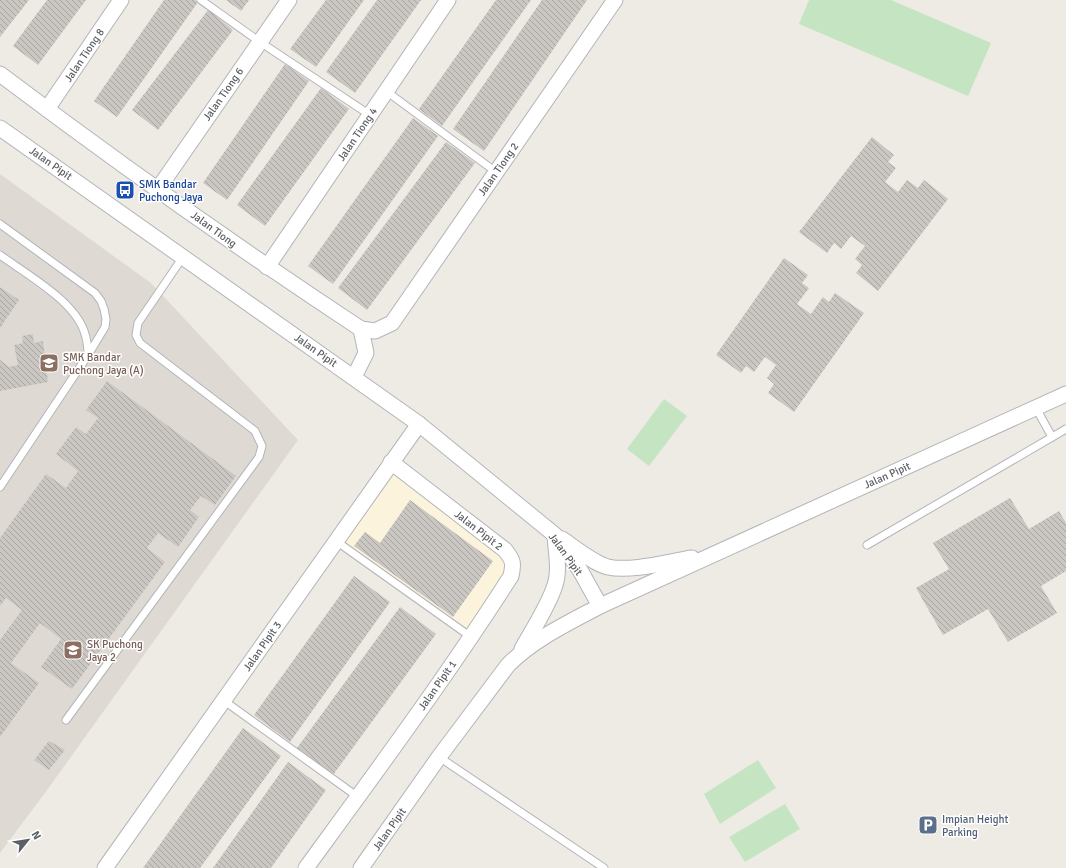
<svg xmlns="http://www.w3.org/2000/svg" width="1066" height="868" viewBox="0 0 1066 868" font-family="Signika,sans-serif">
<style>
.commercial{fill:#fcf3dc}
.education{fill:#dedad3}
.garden{fill:#c4e4c2}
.building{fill:url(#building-back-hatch)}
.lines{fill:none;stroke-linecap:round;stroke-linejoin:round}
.lane-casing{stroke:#b2b5b9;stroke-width:9}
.street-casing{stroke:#b2b5b9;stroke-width:17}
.lane{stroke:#fff;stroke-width:7}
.street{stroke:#fff;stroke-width:15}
.labels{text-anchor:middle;stroke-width:3;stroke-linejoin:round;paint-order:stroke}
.street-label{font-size:11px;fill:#5c6064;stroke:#fff}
.transit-label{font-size:11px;fill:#164399;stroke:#fff;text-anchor:start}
.education-label{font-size:11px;fill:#785e54;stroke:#fff;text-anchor:start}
.service-label{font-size:11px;fill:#4e5e75;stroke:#fff;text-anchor:start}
</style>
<defs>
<pattern id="building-back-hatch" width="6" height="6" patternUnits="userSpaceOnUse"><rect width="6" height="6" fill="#cac6c2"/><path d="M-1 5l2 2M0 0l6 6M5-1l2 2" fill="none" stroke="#a7a4a1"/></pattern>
</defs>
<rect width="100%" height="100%" fill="#eeebe5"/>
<polygon class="commercial" points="393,474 501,556 506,562 505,572 467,629 342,541"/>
<polygon class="education" points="0,174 151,283 298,440 45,793 0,853"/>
<g class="garden">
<polygon points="809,0 891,0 991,43 968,96 799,24"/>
<polygon points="664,399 687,416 649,466 627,449"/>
<polygon points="758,760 776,788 720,824 704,794"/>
<polygon points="785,804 800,829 745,862 729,837"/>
</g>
<g class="building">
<polygon points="0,0 29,0 0,37"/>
<polygon points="47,0 86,0 38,65 13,46"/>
<polygon points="164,0 195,0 198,2 117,117 94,101"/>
<polygon points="226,0 249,0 241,11"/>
<polygon points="326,0 364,0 316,67 290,49"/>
<polygon points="377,0 421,0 355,93 326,72"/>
<polygon points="496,0 531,0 442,126 419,109"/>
<polygon points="542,0 587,0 484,151 453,129"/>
<polygon points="208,10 233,30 158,130 132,110"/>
<polygon points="285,64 309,81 227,200 203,183"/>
<polygon points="321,88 349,109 265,226 237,205"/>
<polygon points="413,118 438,136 333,284 308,266"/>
<polygon points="872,137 894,155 888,162 896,168 885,182 898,192 907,180 918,188 924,180 948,199 878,291 856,273 862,265 855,259 865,246 851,236 841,249 834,243 827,253 799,232"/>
<polygon points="446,142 475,163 367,310 338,288"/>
<polygon points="784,258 808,275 802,283 809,288 797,304 811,314 823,297 829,302 835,293 864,313 794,412 768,393 774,384 767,378 776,365 765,357 754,372 746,366 741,373 716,355"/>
<polygon points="0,287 19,300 0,328"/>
<polygon points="33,334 34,343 43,341 48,382 0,391 0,360 9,367 18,365 14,345 23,343 22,336"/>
<polygon points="107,381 236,476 215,505 201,496 190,510 199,517 178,547 158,533 147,548 165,562 72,689 41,667 61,639 40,623 11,663 39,683 0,737 0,640 22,610 6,598 0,606 0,538 46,474 66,488 78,471 56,454 76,427 86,434 98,418 86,410"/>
<polygon points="1010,498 1029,529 1059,511 1066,523 1066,571 1041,586 1057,613 1008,642 988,609 943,635 916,588 949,569 933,543"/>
<polygon points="410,500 493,561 453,617 354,546 365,532 380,543"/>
<polygon points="354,576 390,602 290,742 254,715"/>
<polygon points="400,607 436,634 333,775 297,748"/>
<polygon points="243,728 281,756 200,868 143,868"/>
<polygon points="49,741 65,750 49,770 34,760"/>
<polygon points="288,762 326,790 271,868 213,868"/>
</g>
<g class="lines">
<defs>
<g id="lane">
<polyline points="201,0 260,42 370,115"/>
<polyline points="386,91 496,172"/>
<polyline points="0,224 95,293 101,301 104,309 106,319 105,327 88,355 0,487"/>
<path d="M0 255C26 274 73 300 84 331 87 339 88 347 88 355"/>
<polyline points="1036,408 1052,437"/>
<polyline points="336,541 471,637"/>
<polyline points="867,545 1066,429"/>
<polyline points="223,700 358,797"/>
<polyline points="66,720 259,457 262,446 255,431 140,343 136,335 138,323 183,257"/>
<polyline points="439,757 604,868"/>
</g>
<g id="street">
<path d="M0 74C118 163 238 248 361 329L375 331 392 323 615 0"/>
<polyline points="47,109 121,0"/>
<polyline points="0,128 419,424 555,535 580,570 600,606"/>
<polyline points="158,189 289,0"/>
<polyline points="267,267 448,0"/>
<polyline points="354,377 366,353 361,329"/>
<path d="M562 539C575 548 593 563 608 567 631 572 667 562 692 558"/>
<path d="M522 649C532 631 549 605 555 585 560 570 556 552 555 536"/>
<polyline points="105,868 419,424"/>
<path d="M306 868C376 772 447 676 511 576 514 563 513 560 505 550L391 462"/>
<path d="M361 868 439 757 508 665C534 639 568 623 600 606L1066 394"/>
</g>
</defs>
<use href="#lane" class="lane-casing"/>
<use href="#street" class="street-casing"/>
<use href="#lane" class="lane"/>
<use href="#street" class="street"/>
</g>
<defs>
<symbol id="bus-square" viewBox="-11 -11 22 22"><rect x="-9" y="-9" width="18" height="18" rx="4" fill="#1a4fb4" stroke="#fff"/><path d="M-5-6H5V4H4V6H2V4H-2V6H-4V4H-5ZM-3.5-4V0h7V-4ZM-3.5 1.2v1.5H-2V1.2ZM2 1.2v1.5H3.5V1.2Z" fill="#fff"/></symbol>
<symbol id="school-square" viewBox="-11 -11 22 22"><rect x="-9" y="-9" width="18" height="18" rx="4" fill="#8d6e63" stroke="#fff"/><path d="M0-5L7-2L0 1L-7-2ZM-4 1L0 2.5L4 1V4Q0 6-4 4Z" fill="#fff"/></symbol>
<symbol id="parking-square" viewBox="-11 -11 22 22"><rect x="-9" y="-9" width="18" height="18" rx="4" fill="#5c6f8a" stroke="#fff"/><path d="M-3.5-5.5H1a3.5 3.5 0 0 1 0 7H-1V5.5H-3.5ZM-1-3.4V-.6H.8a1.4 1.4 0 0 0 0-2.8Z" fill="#fff"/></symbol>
</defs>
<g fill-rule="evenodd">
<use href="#bus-square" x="114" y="179" width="22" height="22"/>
<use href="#school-square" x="38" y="352" width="22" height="22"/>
<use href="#school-square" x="62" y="639" width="22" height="22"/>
<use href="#parking-square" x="917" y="814" width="22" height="22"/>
</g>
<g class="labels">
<g class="street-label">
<text transform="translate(84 55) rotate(-56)" y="4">Jalan Tiong 8</text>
<text transform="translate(223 94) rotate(-55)" y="4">Jalan Tiong 6</text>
<text transform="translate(357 134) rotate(-56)" y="4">Jalan Tiong 4</text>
<text transform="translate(51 163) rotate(35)" y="4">Jalan Pipit</text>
<text transform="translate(498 169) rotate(-55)" y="4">Jalan Tiong 2</text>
<text transform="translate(214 229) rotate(36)" y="4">Jalan Tiong</text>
<text transform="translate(316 350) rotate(35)" y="4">Jalan Pipit</text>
<text transform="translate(887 475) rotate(-24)" y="4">Jalan Pipit</text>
<text transform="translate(479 530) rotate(38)" y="4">Jalan Pipit 2</text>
<text transform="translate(566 554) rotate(54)" y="4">Jalan Pipit</text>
<text transform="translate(262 646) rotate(-55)" y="4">Jalan Pipit 3</text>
<text transform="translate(437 685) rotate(-55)" y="4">Jalan Pipit 1</text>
<text transform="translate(389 829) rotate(-55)" y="4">Jalan Pipit</text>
</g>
<g class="transit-label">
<text x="139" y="188">SMK Bandar<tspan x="139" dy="13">Puchong Jaya</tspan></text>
</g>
<g class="education-label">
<text x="63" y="361">SMK Bandar<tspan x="63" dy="13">Puchong Jaya (A)</tspan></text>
<text x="87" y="648">SK Puchong<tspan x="87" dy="13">Jaya 2</tspan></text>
</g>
<g class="service-label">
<text x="942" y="823">Impian Height<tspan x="942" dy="13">Parking</tspan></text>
</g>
</g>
<g transform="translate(28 840) rotate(60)" stroke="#ffffff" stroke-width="3" paint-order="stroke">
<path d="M0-3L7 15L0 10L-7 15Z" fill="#5c6064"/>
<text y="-6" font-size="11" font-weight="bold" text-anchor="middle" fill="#5c6064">N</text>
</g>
</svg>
